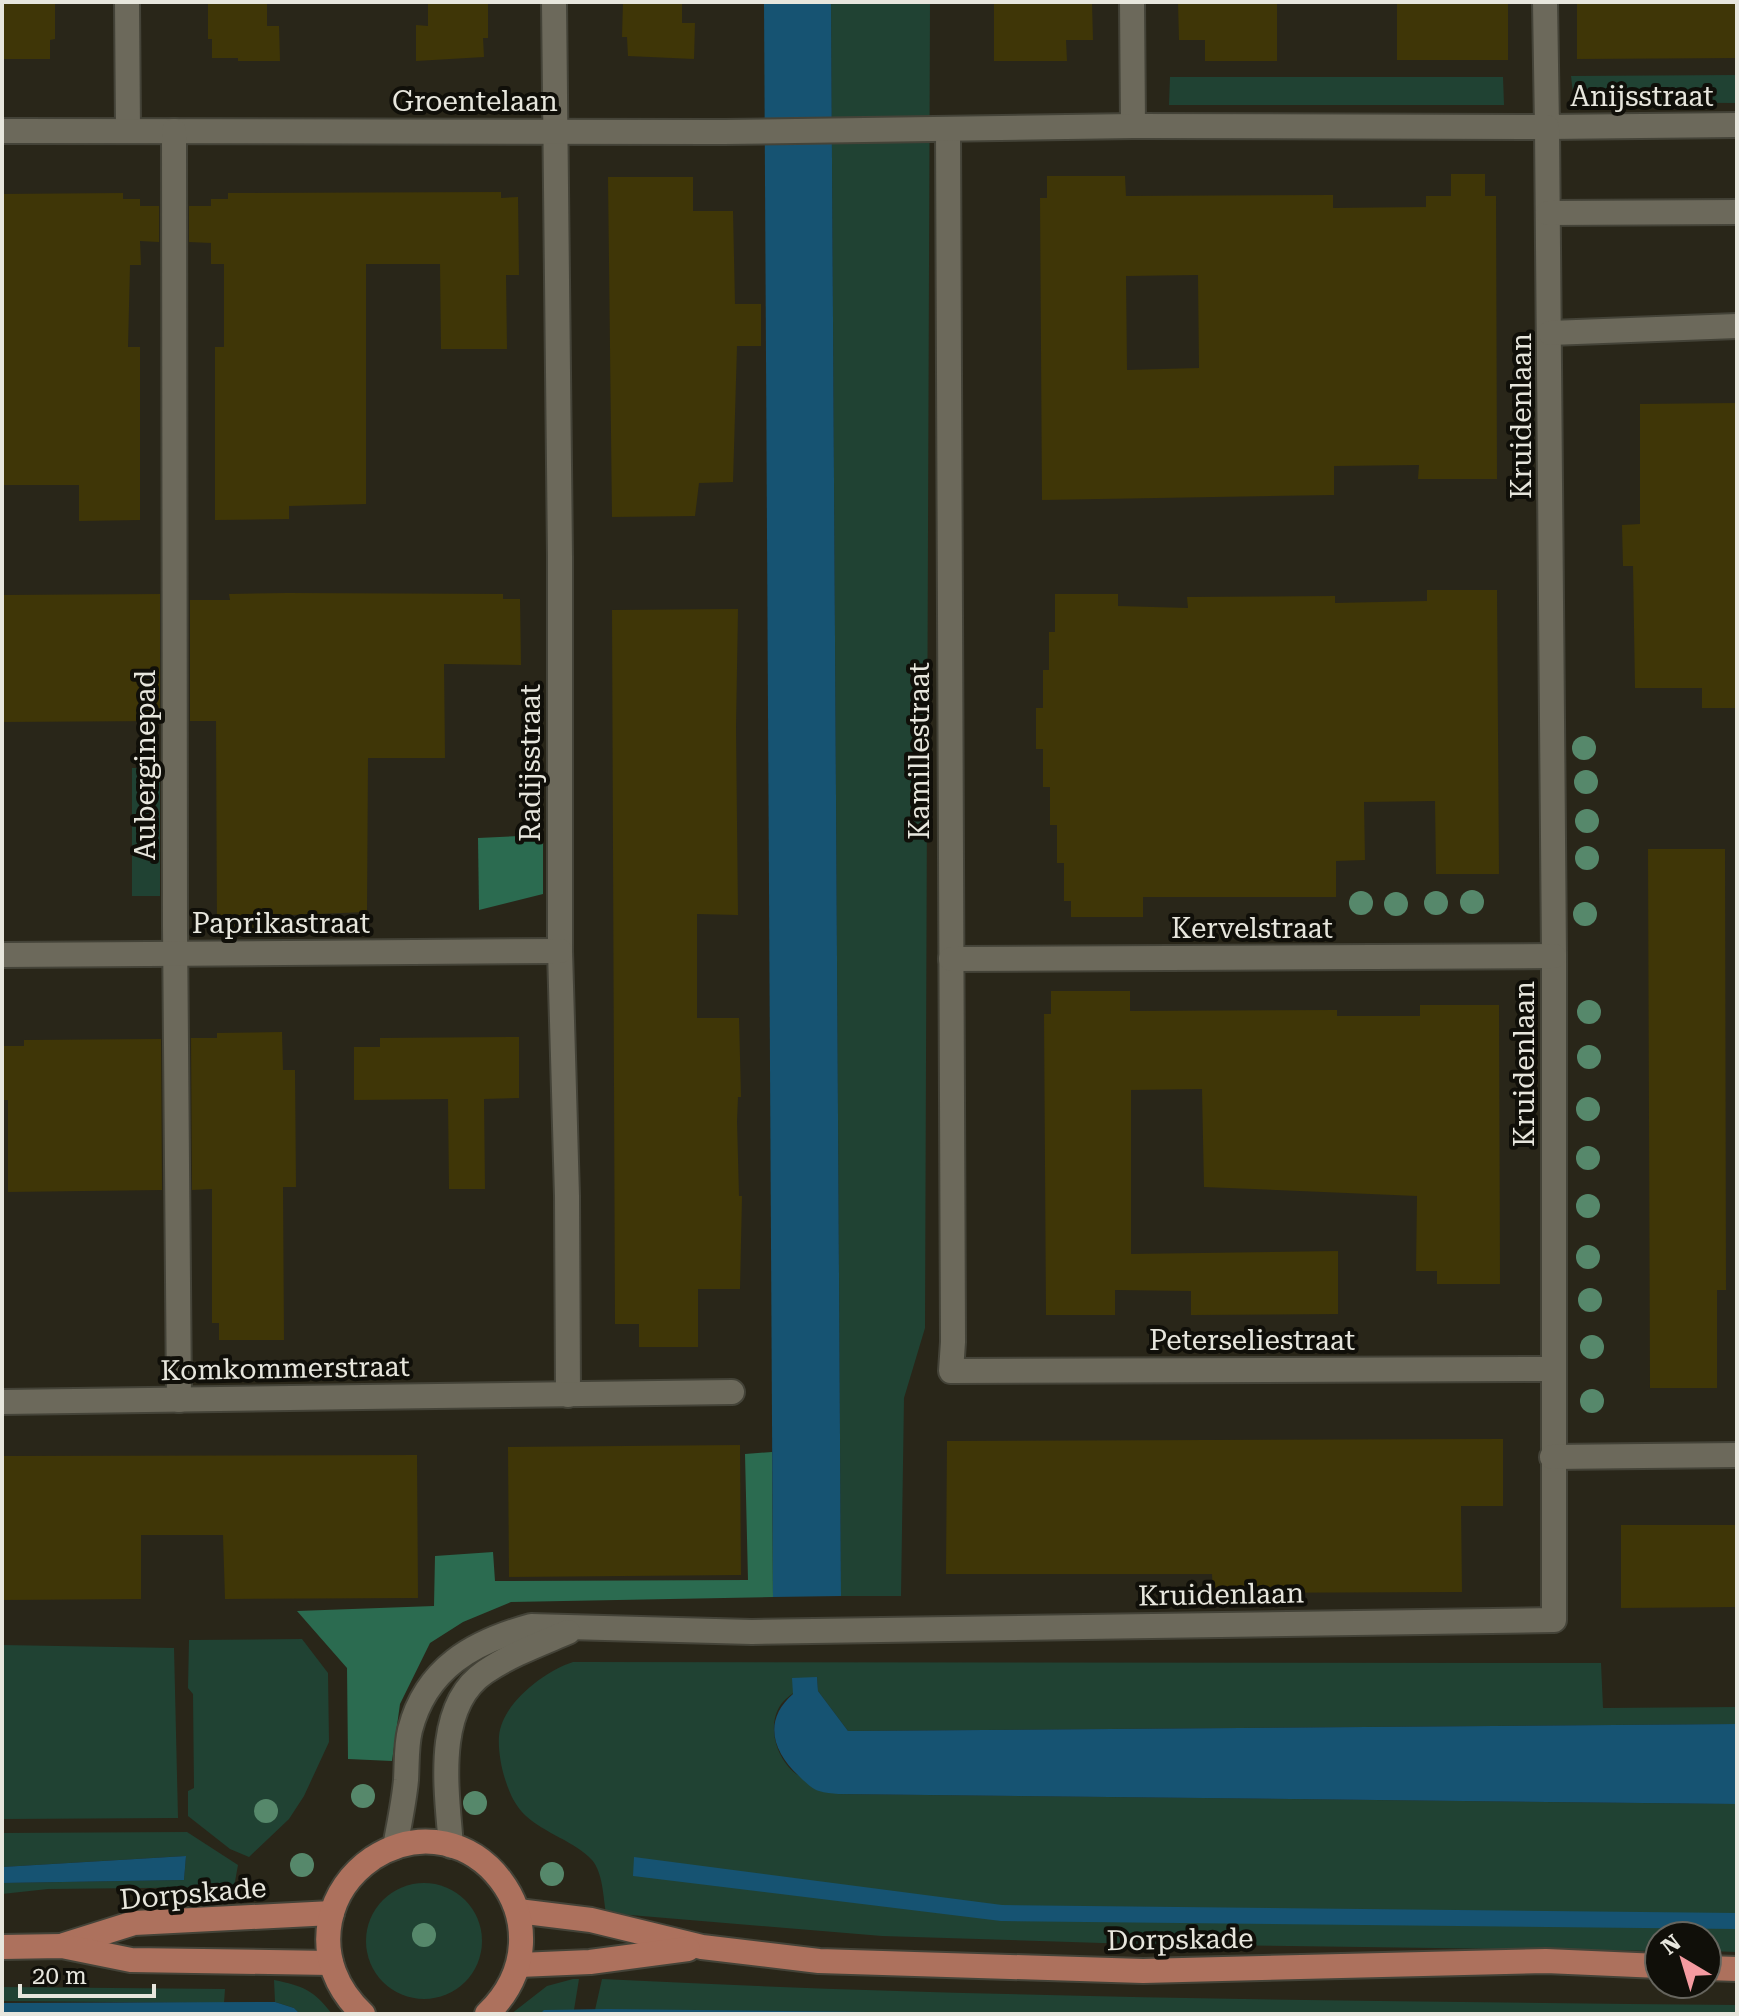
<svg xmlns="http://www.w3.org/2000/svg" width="1739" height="2016" viewBox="0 0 1739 2016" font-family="'Roboto Serif',serif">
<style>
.green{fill:#204233}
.forest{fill:#2b6b50}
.water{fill:#165372}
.building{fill:#3f3607;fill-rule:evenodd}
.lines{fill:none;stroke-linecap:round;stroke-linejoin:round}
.minor-casing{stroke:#444338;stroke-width:28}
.major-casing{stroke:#444338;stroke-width:28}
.minor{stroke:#6c695b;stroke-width:24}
.major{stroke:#ad715d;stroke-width:24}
.tree{fill:#56886b}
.labels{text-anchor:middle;stroke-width:8;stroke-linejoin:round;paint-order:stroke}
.street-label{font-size:28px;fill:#e7e6dd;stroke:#100f09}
</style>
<rect width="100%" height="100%" fill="#292619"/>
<g class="green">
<polygon points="831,2 930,2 925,1328 904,1398 901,1596 841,1596"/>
<polygon points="1737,75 1737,103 1574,102 1571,76"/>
<polygon points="1170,77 1503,77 1504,105 1169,105"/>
<rect x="132" y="768" width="28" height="128"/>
<polygon points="302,1639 328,1673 329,1742 304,1796 289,1819 249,1857 230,1849 188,1816 188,1791 194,1788 193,1694 188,1688 189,1640"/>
<polygon points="2,1645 174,1648 178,1818 2,1819"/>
<path d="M573 1662 1601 1663 1603 1708 1737 1707V1724L848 1731 818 1691 817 1677C806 1685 791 1693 782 1703 765 1725 777 1761 798 1775 810 1783 825 1788 838 1794L1737 1804V1952L1707 1951V1936H1659V1951L1133 1944 882 1936 606 1913C603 1896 603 1873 592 1860 576 1842 544 1833 526 1816 515 1806 509 1792 505 1779 501 1767 498 1749 499 1736 502 1703 545 1671 573 1662Z"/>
<polygon points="187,1832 238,1865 234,1887 48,1889 2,1894 2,1883 184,1880 186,1856 2,1867 2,1833"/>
<circle cx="424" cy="1941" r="58"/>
<polygon points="573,1979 579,1979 574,2010 511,2014 547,1986"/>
<path d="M602 1979C980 1998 1359 2001 1737 2005V2014H1050L595 2010Z"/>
<path d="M274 1980C303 1986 314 1990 332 2014H300L294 2008 275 2002Z"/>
<polygon points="2,1987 225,1989 224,2003 2,2001"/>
</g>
<g class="forest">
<polygon points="543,835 543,894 479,910 478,838"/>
<polygon points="772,1452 773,1597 511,1602 463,1622 430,1643 400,1704 392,1761 348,1759 347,1668 297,1611 434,1606 435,1556 493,1552 495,1581 748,1580 745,1454"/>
</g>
<g class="water">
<polygon points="764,2 831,2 841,1596 773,1597"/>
<path d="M817 1677 818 1691 848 1731 1737 1724V1804L838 1794C832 1793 825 1793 819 1791 812 1789 804 1781 799 1776 772 1751 763 1720 793 1694L792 1678Z"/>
<polygon points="186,1856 184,1880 2,1883 2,1867"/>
<polygon points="634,1857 1002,1905 1737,1913 1737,1929 1001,1921 633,1876"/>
<polygon points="275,2002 294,2008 300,2014 2,2014 2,2003"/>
<polygon points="606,2009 1050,2014 540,2014 544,2010"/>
</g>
<g class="building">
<polygon points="2,2 55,2 55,39 50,40 50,59 2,59"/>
<polygon points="208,2 267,2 267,26 279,26 280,61 238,61 238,58 212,58 212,39 208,39"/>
<polygon points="428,2 488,2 488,38 483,38 484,57 416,61 416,25 428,26"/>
<polygon points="623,2 682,2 682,23 695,23 694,59 628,56 627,37 622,37"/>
<polygon points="994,2 1092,2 1093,40 1066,40 1067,61 994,61"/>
<polygon points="1178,2 1277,2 1277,61 1205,61 1205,40 1179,40"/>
<rect x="1397" y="2" width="111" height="58"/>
<polygon points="1577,2 1737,2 1737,58 1577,59"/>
<path d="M1451 174H1485V196H1496L1497 479H1418L1419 465 1334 466V495L1042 500 1040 198H1047V176H1125L1126 196 1333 195V208L1426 207V196H1451ZM1198 275 1199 368 1127 370 1126 276Z"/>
<polygon points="608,177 693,177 693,211 733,211 735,304 761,304 761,346 737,346 733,482 699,483 695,516 612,517"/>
<polygon points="501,192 501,198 518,197 519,275 506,275 507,349 441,349 440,264 366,264 366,504 289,506 289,519 215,520 215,347 224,347 224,264 211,264 211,243 189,242 189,206 211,206 211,199 228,199 228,193"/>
<polygon points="123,193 123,199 140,199 140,206 159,206 159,242 140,241 141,265 130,265 128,347 140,347 140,520 79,521 79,485 2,485 2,194"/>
<polygon points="1736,403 1737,708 1702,708 1702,688 1635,688 1633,566 1623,566 1622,525 1640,524 1640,404"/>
<polygon points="1427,590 1497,590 1499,874 1436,874 1435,801 1364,802 1365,860 1336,861 1336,897 1143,897 1143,917 1071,917 1071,901 1064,901 1064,863 1057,863 1057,825 1050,825 1050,787 1043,787 1043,749 1036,749 1036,708 1043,708 1043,670 1049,670 1049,632 1055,632 1055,594 1118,594 1118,606 1188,608 1187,597 1335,596 1335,603 1427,601"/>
<polygon points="287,593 503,594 503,599 520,599 521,665 444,664 445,758 368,758 367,912 291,915 291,928 217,928 216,721 190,721 190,600 230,600 229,594"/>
<polygon points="160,594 160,721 2,722 2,595"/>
<polygon points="738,609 736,727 738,915 697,914 697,1018 739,1018 741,1097 738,1097 737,1121 739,1196 742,1196 740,1289 698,1289 698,1347 639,1347 639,1324 615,1324 612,610"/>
<polygon points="1648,849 1725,849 1726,1290 1717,1290 1717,1388 1650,1388"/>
<polygon points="1051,991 1130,991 1130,1011 1337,1010 1337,1016 1420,1016 1420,1005 1499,1005 1500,1284 1437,1284 1437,1271 1416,1271 1417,1196 1204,1187 1202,1089 1131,1090 1131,1254 1338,1251 1338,1314 1191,1315 1191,1291 1115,1290 1115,1315 1046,1315 1044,1014 1051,1014"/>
<polygon points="282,1032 283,1070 295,1070 296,1187 283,1187 284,1340 219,1340 219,1323 212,1323 212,1189 192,1190 191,1038 217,1038 217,1033"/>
<polygon points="519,1037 519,1098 484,1099 485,1189 449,1189 448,1099 354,1100 354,1047 380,1047 380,1038"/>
<polygon points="161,1039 162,1190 8,1192 8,1100 2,1100 2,1046 24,1046 24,1040"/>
<polygon points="1503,1439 1503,1506 1461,1506 1462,1592 1213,1593 1212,1574 946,1574 947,1441"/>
<polygon points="740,1445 741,1575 509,1577 508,1447"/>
<polygon points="417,1455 418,1598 225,1599 223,1535 141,1535 141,1599 2,1600 2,1456"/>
<polygon points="1621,1525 1737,1525 1737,1607 1621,1608"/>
</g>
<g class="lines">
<defs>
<g id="minor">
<polyline points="127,2 128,131"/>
<polyline points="554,2 560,557 560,951 567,1196 568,1395"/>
<polyline points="1132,2 1133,126"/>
<polyline points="1545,2 1547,127 1737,125"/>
<polyline points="948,130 953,1342 951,1371 1553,1369"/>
<path d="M2 131 724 132 1133 126 1547 127 1554 956V1620L752 1632 531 1626C473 1642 426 1668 410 1730 406 1746 407 1764 406 1780 404 1802 399 1825 395 1847"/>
<polyline points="174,131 175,927 179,1400"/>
<polyline points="1548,213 1737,212"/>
<polyline points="1550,333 1737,326"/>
<polyline points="2,955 560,951"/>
<polyline points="951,959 1554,956"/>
<polyline points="2,1402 732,1392"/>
<polyline points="1552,1457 1737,1455"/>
<path d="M451 1846C447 1793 433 1707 485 1672 510 1655 540 1644 568 1632"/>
</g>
<g id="major">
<polyline points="518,1911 591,1920 702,1947 819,1961 1143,1971 1546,1961 1659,1966"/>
<polyline points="64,1945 134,1923 332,1913"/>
<polyline points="2,1947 62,1946 131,1960 331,1963"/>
<polyline points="519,1965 590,1962 688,1949"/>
<polyline points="1707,1968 1737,1969"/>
<path d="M363 2014C337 1990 323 1957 330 1921 335 1895 351 1873 373 1858 471 1795 577 1927 487 2014"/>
</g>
</defs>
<use href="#minor" class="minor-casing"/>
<use href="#major" class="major-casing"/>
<use href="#minor" class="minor"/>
<use href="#major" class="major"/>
</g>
<g class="tree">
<circle cx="1584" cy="748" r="12"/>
<circle cx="1586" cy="782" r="12"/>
<circle cx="1587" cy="821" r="12"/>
<circle cx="1587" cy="858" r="12"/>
<circle cx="1472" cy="902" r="12"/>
<circle cx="1361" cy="903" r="12"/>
<circle cx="1436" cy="903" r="12"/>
<circle cx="1396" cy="904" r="12"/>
<circle cx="1585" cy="914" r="12"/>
<circle cx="1589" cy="1012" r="12"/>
<circle cx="1589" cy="1057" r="12"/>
<circle cx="1588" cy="1109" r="12"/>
<circle cx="1588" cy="1158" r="12"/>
<circle cx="1588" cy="1206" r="12"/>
<circle cx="1588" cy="1257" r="12"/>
<circle cx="1590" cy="1300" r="12"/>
<circle cx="1592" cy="1347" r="12"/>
<circle cx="1592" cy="1401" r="12"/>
<circle cx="363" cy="1796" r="12"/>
<circle cx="475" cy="1803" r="12"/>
<circle cx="266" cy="1811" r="12"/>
<circle cx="302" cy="1865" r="12"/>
<circle cx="552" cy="1874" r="12"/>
<circle cx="424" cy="1935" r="12"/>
</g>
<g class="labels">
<g class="street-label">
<text x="1642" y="106">Anijsstraat</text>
<text x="475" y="111">Groentelaan</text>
<text transform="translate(1521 416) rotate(-90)" y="10">Kruidenlaan</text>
<text transform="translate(919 751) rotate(-90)" y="10">Kamillestraat</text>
<text transform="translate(530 763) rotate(-90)" y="10">Radijsstraat</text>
<text transform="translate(145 765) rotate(-90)" y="10">Auberginepad</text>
<text x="281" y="933">Paprikastraat</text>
<text x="1252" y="938">Kervelstraat</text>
<text transform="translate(1524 1064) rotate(-90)" y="10">Kruidenlaan</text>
<text x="1252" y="1350">Peterseliestraat</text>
<text transform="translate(285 1368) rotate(-1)" y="10">Komkommerstraat</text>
<text transform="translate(1221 1594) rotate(-1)" y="10">Kruidenlaan</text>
<text transform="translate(193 1893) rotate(-5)" y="10">Dorpskade</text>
<text transform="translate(1180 1939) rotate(-1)" y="10">Dorpskade</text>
</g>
</g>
<rect width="1739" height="2016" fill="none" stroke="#e7e6dd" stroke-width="8"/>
<g transform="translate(1683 1960) rotate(322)"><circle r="38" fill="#100f09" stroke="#66655e" stroke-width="2"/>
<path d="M0-6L14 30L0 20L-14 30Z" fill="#f49aa0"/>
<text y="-12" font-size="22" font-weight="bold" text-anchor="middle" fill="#e7e6dd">N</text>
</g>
<path d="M20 1984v12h134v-12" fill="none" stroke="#e7e6dd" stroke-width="4"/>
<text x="32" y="1984" font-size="24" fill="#e7e6dd" stroke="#100f09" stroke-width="6" paint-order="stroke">20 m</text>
</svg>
